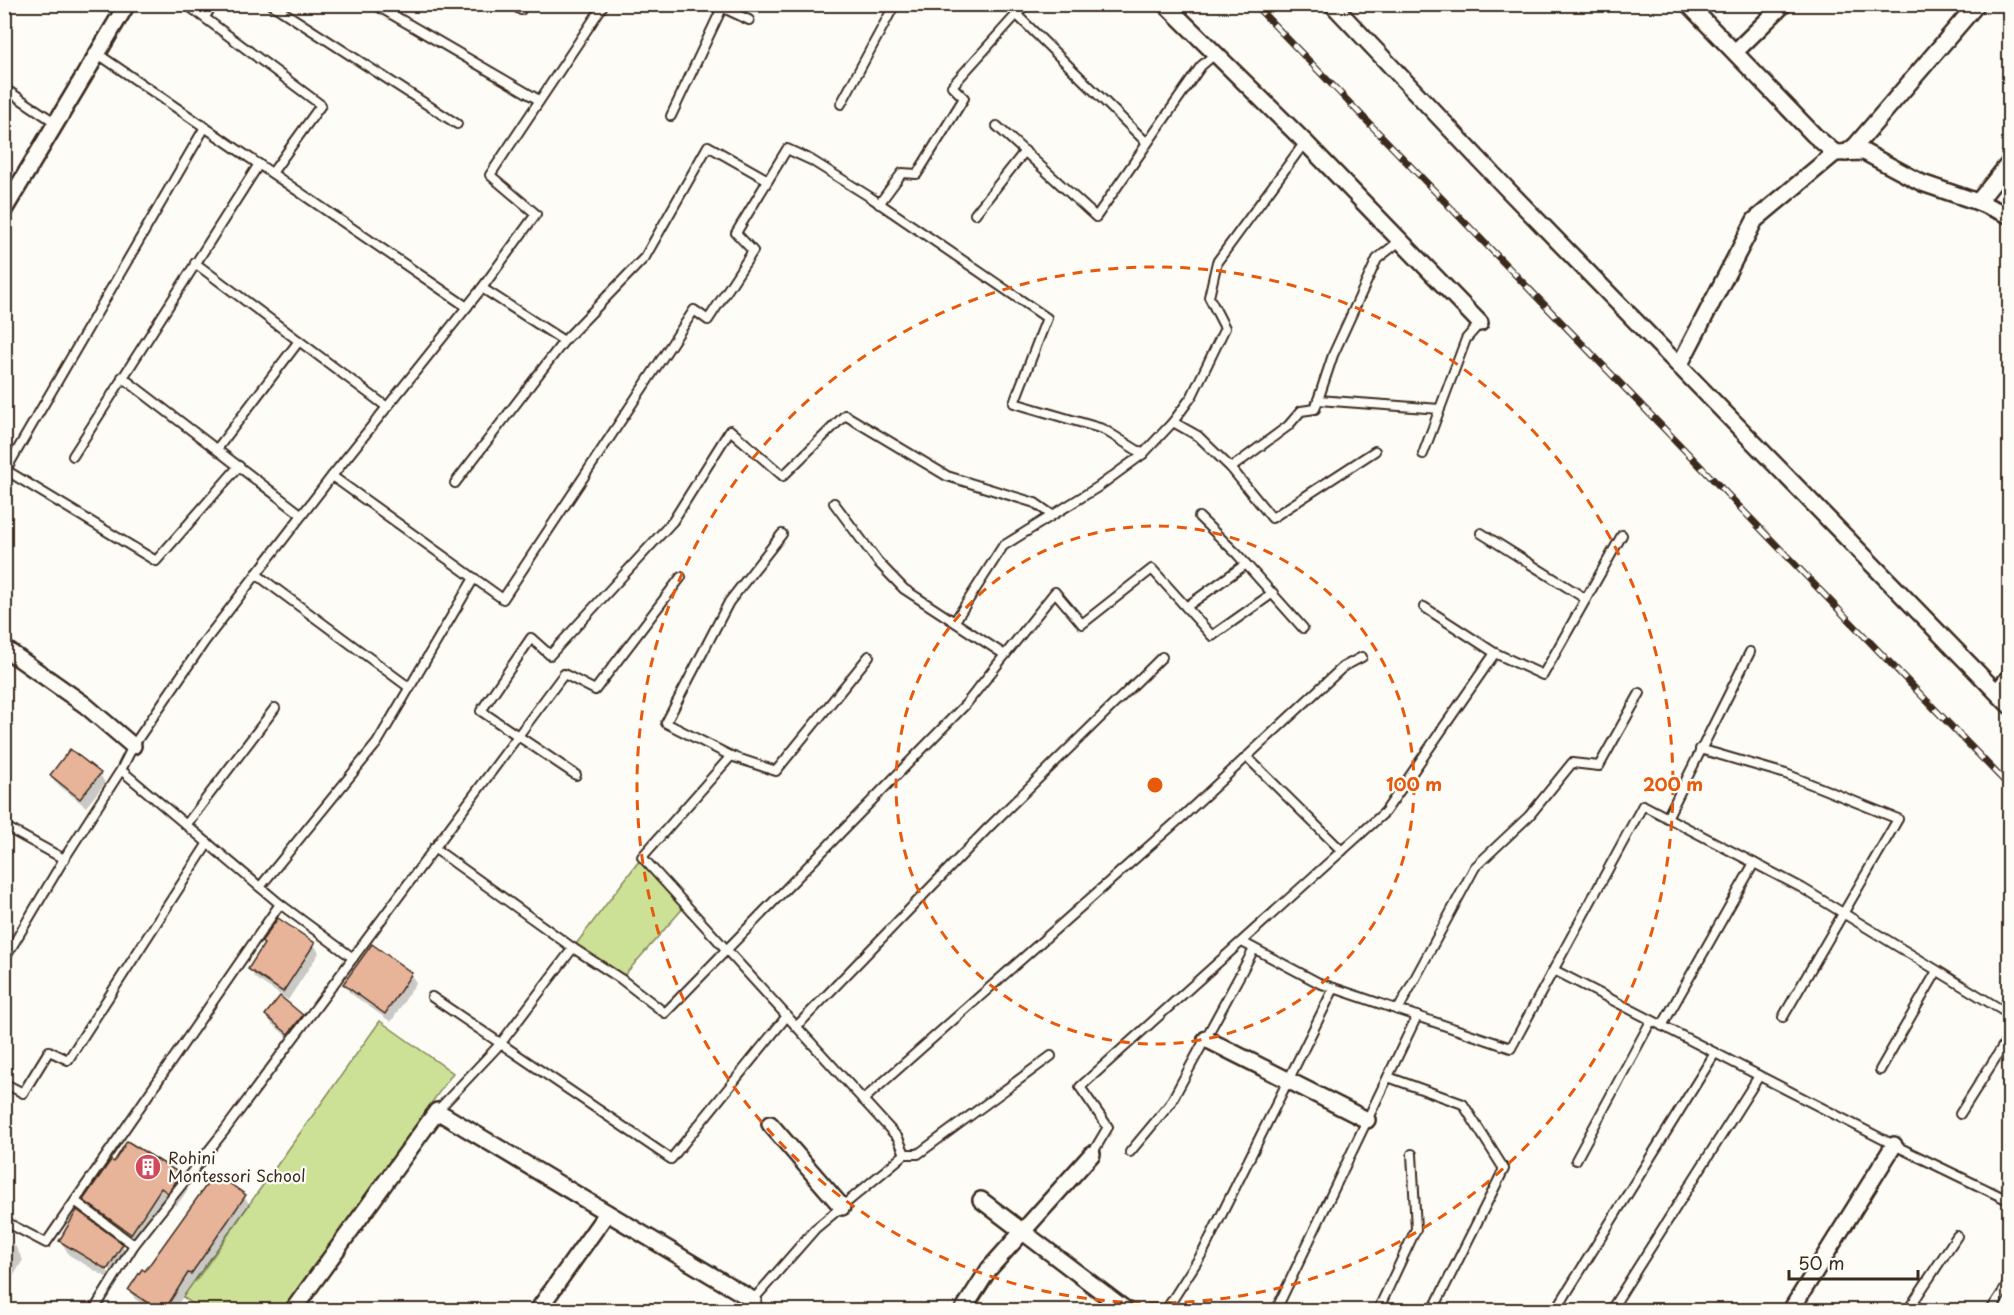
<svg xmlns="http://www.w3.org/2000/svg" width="2014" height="1315" viewBox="0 0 2014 1315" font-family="'Playpen Sans',sans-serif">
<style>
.green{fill:#cde196;stroke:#84865a;stroke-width:1.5}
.shadow{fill:#0003;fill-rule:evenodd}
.building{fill:#e7b399;stroke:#3b2a1e;stroke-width:1.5}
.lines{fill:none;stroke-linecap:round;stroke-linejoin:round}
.service-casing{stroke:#3b2a1e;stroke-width:12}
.minor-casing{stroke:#3b2a1e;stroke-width:20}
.service{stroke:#fdfcf7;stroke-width:8}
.minor{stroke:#fdfcf7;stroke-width:15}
.rail-casing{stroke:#3b2a1e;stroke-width:7}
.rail{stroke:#fdfcf7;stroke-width:4.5;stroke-dasharray:14;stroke-linecap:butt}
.ring{fill:none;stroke:#e8590c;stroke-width:3;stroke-dasharray:10 8}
.labels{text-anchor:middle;stroke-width:4.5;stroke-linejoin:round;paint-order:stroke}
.poi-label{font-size:16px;fill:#3b2a1e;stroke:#fdfcf7;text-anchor:start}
.centre{fill:#e8590c;stroke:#fdfcf7;stroke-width:3}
.ring-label{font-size:18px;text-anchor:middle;font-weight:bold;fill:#e8590c;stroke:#fdfcf7;stroke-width:4.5;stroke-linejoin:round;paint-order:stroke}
</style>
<rect width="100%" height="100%" fill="#fdfcf7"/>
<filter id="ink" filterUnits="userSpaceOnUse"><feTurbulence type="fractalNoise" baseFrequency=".0167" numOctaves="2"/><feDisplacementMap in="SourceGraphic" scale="12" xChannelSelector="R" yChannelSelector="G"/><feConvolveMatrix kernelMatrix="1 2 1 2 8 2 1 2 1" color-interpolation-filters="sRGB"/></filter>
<g filter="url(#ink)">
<g class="green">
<polygon points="642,857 685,906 621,979 573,948"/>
<polygon points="380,1021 453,1073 283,1310 202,1310 183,1297"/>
</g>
<g class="shadow">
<polygon points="71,751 100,774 105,783 86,807 57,784 51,775"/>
<polygon points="263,942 314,944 319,953 288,1000 255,978 250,969 265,946"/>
<polygon points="411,974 416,983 391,1022 350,993 344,984"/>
<polygon points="267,1015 302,1016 307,1025 294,1042 272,1024"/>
<polygon points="127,1143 180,1176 188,1190 176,1206 169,1202 138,1246 93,1214 85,1200 114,1164"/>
<polygon points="244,1196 250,1205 196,1283 194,1281 174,1310 153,1310 135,1299 130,1290 145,1274"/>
<polygon points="4,1240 15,1246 23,1260 4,1292"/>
<path d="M61 1241 122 1245 130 1259 116 1283 69 1255ZM71 1246 115 1272 113 1275 71 1249Z"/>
</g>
<g class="building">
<polygon points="70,749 101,773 80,799 50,775"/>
<polygon points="278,918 315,943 283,992 248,969 264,944 261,942"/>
<polygon points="372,944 412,973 385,1014 343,984"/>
<polygon points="280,996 303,1015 288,1034 265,1015"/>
<polygon points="127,1141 181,1174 168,1193 161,1188 131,1234 83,1200 111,1160 114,1162"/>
<polygon points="215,1173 246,1195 191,1274 188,1273 164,1311 160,1311 128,1290 142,1269 145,1271"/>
<polygon points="77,1210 123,1244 107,1270 59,1241"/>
</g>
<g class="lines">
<defs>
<g id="service">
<polyline points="186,4 321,105 272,173"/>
<polyline points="271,4 457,124"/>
<polyline points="374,4 539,100"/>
<polyline points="512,4 521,10"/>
<polyline points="715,4 749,20"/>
<polyline points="1016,14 1147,143"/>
<polyline points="205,17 213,4"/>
<polyline points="98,54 467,307"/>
<polyline points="4,88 56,123"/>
<polyline points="841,104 895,4"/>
<polyline points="671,116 722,8"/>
<polyline points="997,126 1096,217 1201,66 1215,54"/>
<polyline points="879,204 902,173 917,174 964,98 952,86 1026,4"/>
<polyline points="975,214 1025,151"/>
<polyline points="195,263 387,407"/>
<polyline points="482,288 536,214 490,175 604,4"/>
<polyline points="122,377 302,515"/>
<polyline points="1318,400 1440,409"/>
<polyline points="1173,422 1198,436 1231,468 1272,518 1375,451"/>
<polyline points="217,449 299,341"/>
<polyline points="1423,454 1466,339 1480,323"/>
<polyline points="73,456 259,164"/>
<polyline points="1231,468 1288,426 1301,411 1315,409 1333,355 1377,259 1401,240"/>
<polyline points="4,469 156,561 239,466"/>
<polyline points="4,473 205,127"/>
<polyline points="332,476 503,599 694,310 708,320 753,251 736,233 787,149 811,160 870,197 1047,318 1014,403 1103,429 1143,454"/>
<polyline points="455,483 564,341 645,257 708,146 768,180"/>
<polyline points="834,503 878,562 904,589 1005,655"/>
<polyline points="1199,517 1237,554 1303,628"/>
<polyline points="1481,533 1586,599"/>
<polyline points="782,534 729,602 666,723 731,756 776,771 869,656"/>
<polyline points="256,574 410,688"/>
<polyline points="1186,607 1246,564"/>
<polyline points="1424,607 1495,653 1543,675 1622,535"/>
<polyline points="955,621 1003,546 1098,487 1143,454 1173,422 1192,396 1225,328 1209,297 1217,262 1305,142"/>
<polyline points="1700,749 1786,774 1898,819 1783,1017"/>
<polyline points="731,756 642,857 898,1138 905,1154"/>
<polyline points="1247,757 1342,851"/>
<polyline points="121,770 280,904 353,958"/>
<polyline points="576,775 481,711 531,638 550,655 673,521 730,430 783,476 845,415 947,476 1035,503 1052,515"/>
<polyline points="1667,818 1750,652"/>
<polyline points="186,825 275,708"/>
<polyline points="4,826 64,859"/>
<polyline points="434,848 573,948 621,979 665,1013 966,704 1055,592 1082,624 1152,569 1212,636 1273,593"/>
<polyline points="260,887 377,743 474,578"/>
<polyline points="1242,942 1319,983 1511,1048 1643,805 1802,888 2010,1015"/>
<polyline points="4,960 64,859 121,770 133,746 205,641 332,476 482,288 564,341"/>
<polyline points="1554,970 1894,1145 2010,1201"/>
<polyline points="432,997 671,1159 787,1016"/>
<polyline points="1398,1010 1475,867 1529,816 1572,763 1599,766 1640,693"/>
<polyline points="1662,1026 1754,863"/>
<polyline points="796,1027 988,828 1162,657"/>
<polyline points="1880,1070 1937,971"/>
<polyline points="1388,1077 1463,1104 1504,1169 1433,1310"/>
<polyline points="4,1083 23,1093 49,1051 68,1060 208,843"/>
<polyline points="863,1100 1182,817 1343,667 1362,657"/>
<polyline points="437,1111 501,1043 573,948"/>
<polyline points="1960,1114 2010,1035"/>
<polyline points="1130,1152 1170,1104 1254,949"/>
<polyline points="1092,1154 1108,1127 1080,1087 1385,812 1495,653"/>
<polyline points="1576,1160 1651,1021"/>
<polyline points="75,1201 134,1245"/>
<polyline points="4,1221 46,1243 280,904"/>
<polyline points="753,1300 815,1229 905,1154 918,1154 1051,1056"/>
<polyline points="94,1310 134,1245 225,1130 564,674 595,690 681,577"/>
<polyline points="1166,1310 1203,1252 1334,988"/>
<polyline points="1276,1310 1417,1016"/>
<polyline points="1378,1310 1416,1229 1412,1154"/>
<polyline points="1556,1310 1715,1053"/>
<polyline points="1611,1310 1759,1076"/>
<polyline points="1908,1310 1957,1236"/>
<polyline points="1991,1310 2010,1281"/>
</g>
<g id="minor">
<polyline points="1165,4 1305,142 1480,323"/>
<polyline points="1332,4 1508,190 2010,706"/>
<polyline points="1688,4 1814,135 1835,153 1864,152 1922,183 1978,202 2010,216"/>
<polyline points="1735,52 1784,4"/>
<polyline points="1846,153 1856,145 1977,4"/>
<polyline points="1978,202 2010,162"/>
<polyline points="4,210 127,4"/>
<polyline points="1679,366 1755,220 1835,153"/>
<polyline points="4,648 85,705 133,746"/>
<polyline points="1997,692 2010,676"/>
<polyline points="1206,1039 1367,1120"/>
<polyline points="770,1124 842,1207"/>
<polyline points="981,1200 1126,1310"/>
<polyline points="293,1310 437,1111 753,1300 746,1310"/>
<polyline points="538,1310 607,1213"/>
<polyline points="963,1310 989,1269 1092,1154"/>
<polyline points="1791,1310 1894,1145"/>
</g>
</defs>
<use href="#service" class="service-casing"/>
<use href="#minor" class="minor-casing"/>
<use href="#service" class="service"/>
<use href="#minor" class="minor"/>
<defs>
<polyline id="rail" points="1254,4 2010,787"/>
</defs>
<use href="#rail" class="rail-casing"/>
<use href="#rail" class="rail"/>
</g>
</g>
<g class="ring">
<circle cx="1155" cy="785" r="259"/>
<circle cx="1155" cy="785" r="518"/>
</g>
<defs>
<symbol id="building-disc" viewBox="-11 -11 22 22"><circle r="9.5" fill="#d1495b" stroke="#fdfcf7"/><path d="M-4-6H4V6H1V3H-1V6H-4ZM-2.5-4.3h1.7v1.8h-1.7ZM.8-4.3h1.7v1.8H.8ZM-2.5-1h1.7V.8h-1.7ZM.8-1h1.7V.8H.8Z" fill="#fff"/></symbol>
</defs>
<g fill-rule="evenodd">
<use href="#building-disc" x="133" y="1152" width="30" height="30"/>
</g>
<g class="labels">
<g class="poi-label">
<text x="168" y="1164">Rohini<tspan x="168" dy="18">Montessori School</tspan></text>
</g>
</g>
<circle cx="1155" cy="785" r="9" class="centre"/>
<g class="ring-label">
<text x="1414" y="791">100 m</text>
<text x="1673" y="791">200 m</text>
</g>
<rect width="2014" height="1315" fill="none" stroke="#fdfcf7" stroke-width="24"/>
<rect x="12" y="12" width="1990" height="1291" fill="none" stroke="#3b2a1e" stroke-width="2" filter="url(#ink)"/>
<path d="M1789 1270v9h129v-9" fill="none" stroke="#3b2a1e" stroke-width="3"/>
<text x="1798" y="1270" font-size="18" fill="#3b2a1e" stroke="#fdfcf7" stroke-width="4.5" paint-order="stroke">50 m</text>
</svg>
